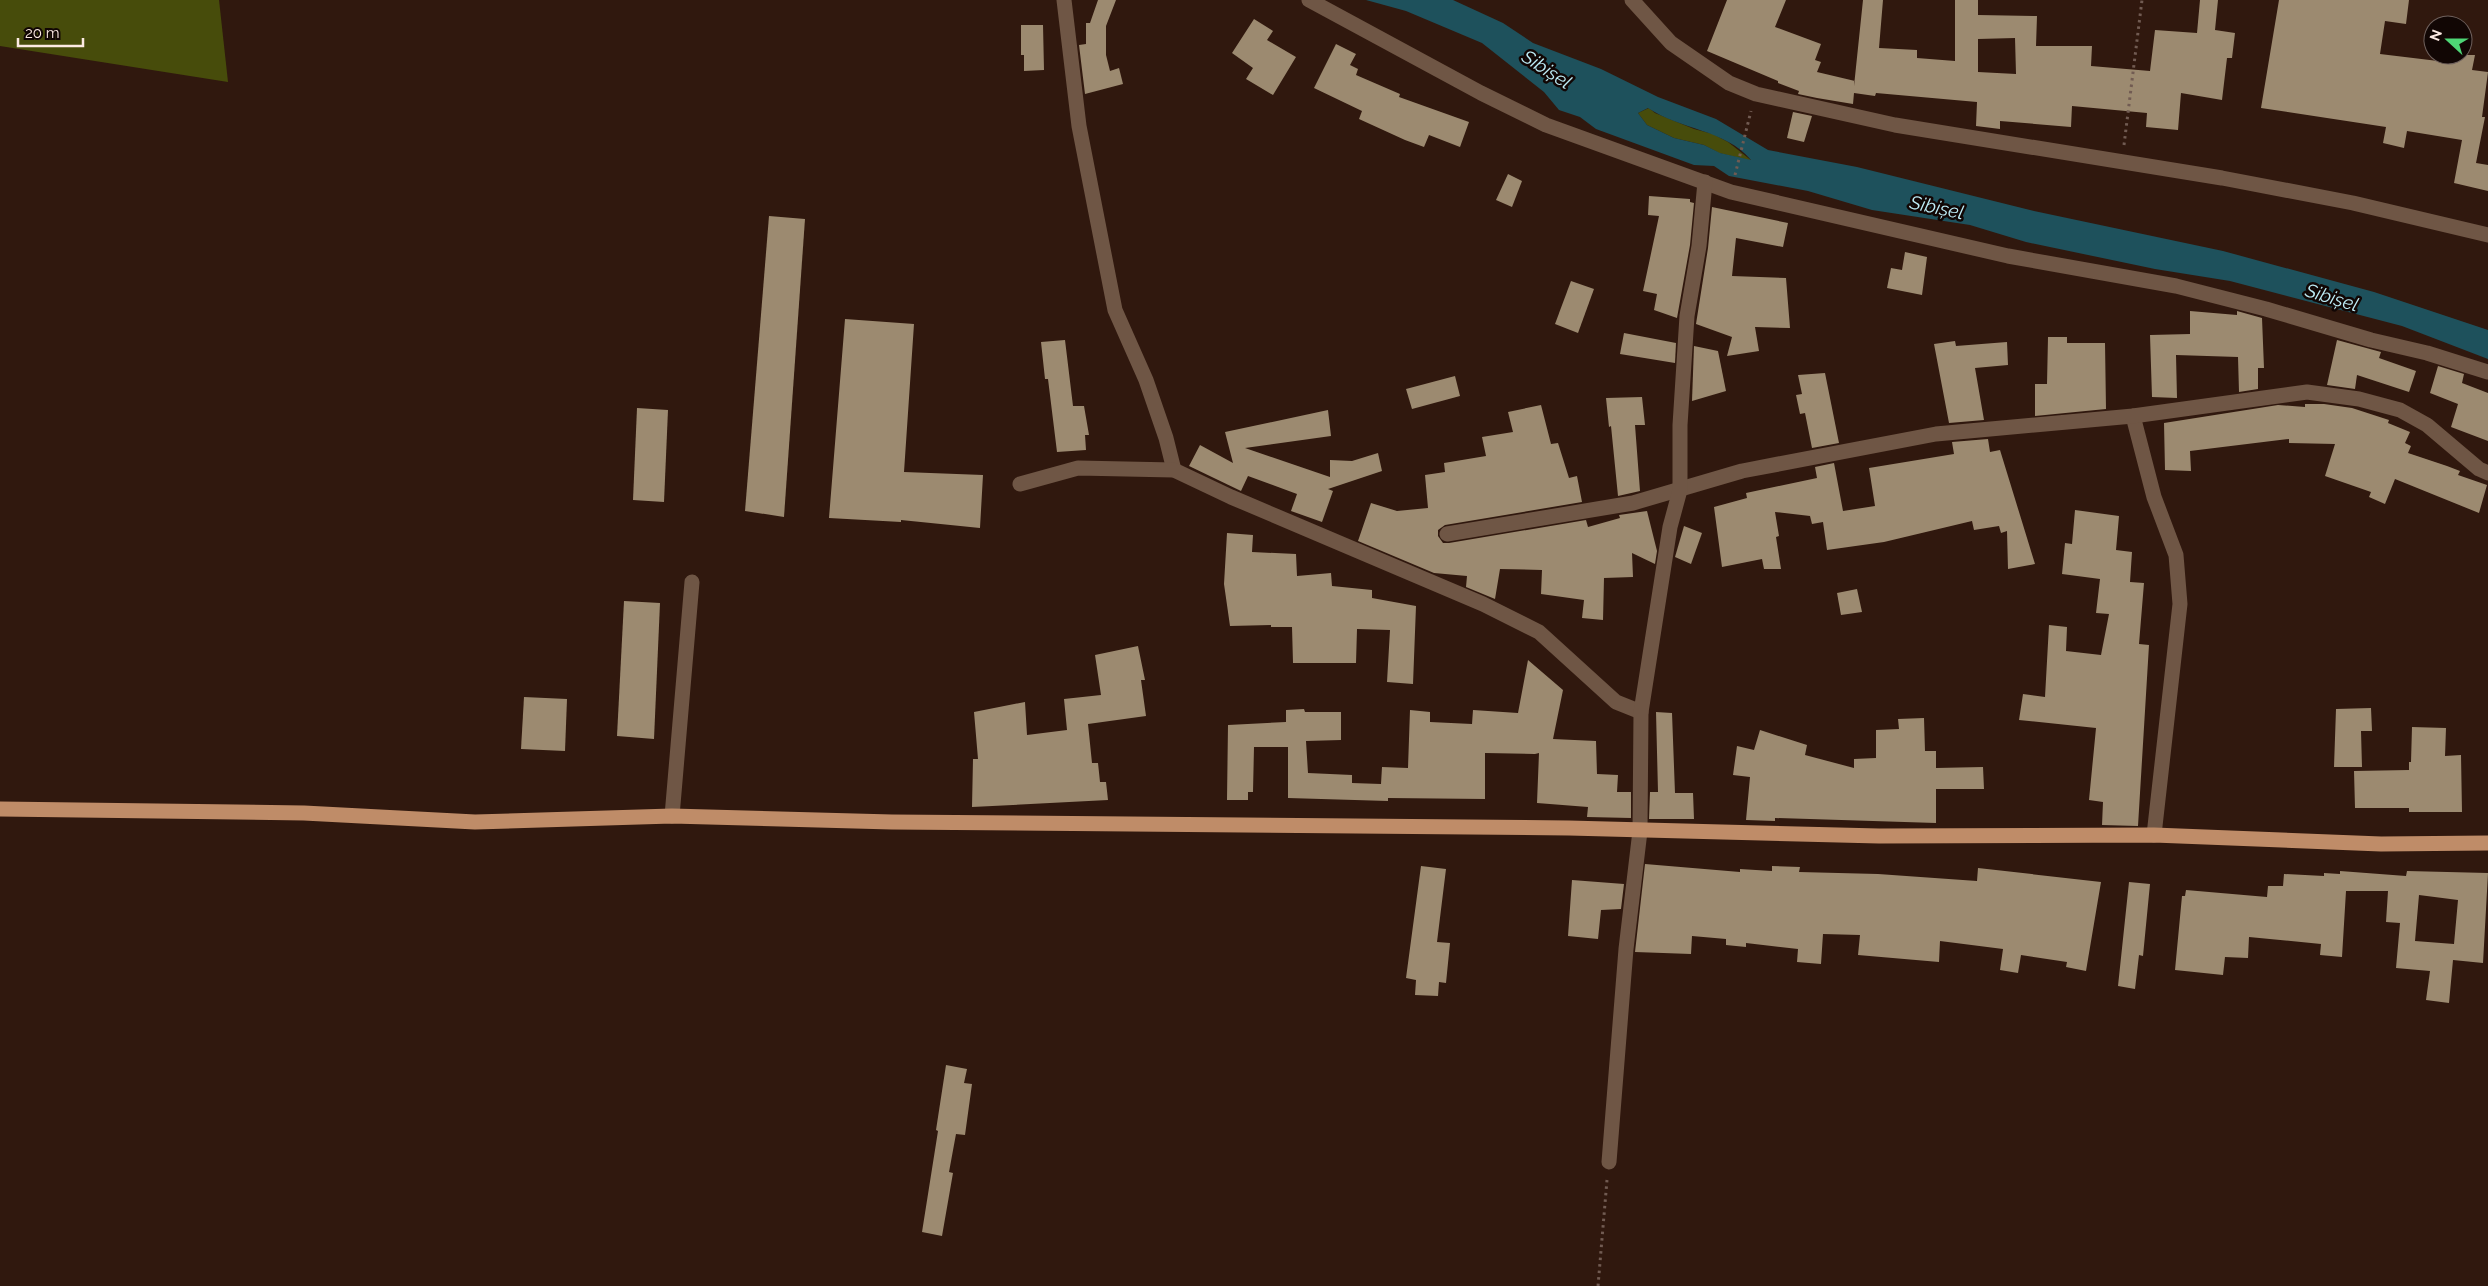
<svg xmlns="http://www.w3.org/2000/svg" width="2488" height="1286" viewBox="0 0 2488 1286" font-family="Raleway,sans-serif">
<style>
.green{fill:#474c0b}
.water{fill:#1e515c;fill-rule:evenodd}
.building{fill:#9c8a70;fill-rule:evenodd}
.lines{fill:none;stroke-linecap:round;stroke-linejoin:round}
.path{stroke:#715b52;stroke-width:3;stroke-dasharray:2.5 4;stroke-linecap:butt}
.minor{stroke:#6f5645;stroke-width:15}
.major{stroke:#bf8c68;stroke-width:15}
.labels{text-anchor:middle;stroke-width:5;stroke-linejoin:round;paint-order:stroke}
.water-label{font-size:19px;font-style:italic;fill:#beedf7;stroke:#110604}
</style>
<rect width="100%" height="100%" fill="#30180e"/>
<g class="green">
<polygon points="0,0 219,0 228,82 0,46"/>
<polygon points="1649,108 1655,113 1694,129 1713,134 1728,142 1752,161 1719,153 1704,145 1674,138 1647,125 1638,113"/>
</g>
<path class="water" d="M1366 0H1453L1503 23 1533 43 1601 69 1658 97 1716 119 1768 150 1857 167 2034 211 2223 251 2374 292 2488 330V359L2402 326 2230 281 2155 269 2026 242 1970 225 1872 210 1808 191 1729 176 1714 166 1694 165 1596 129 1580 117 1559 110 1544 92 1482 43 1406 11ZM1648 108C1680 130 1725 129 1751 160L1720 153 1704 145 1674 138 1647 125 1638 113Z"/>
<g class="building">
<polygon points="1098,0 1116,0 1106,26 1106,55 1110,71 1119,68 1123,84 1085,94 1079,45 1086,44 1086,23 1090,23"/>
<path d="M1727 0H1786L1775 27 1821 44 1815 60 1821 62 1817 72 1855 81 1854 86 1863 0H1883L1879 48 1917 50V58L1955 61V0H1978V15L2037 16 2036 46H2092L2091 66 2150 71 2155 30 2197 33 2200 0H2218L2215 30 2235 33 2232 58H2227L2222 100 2181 93 2178 130 2146 127 2147 113 2072 106 2071 127 2000 121V129L1976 126 1977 102 1876 93 1875 96 1854 93 1853 104 1817 98 1798 94 1799 91 1778 83V81L1707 51ZM2015 38 2016 74 1978 72V39Z"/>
<polygon points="2279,0 2409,0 2406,24 2385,21 2380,54 2438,61 2439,55 2475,55 2472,70 2488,72 2482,117 2485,117 2476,163 2488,165 2488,191 2454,183 2462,140 2407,131 2404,148 2383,143 2386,127 2261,108"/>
<polygon points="1254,19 1273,31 1267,40 1296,57 1273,95 1246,79 1253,68 1232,53"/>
<polygon points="1021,25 1043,25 1044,70 1024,71 1024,55 1021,55"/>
<polygon points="1336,44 1356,54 1350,65 1358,69 1356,75 1400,94 1399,97 1469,122 1460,147 1429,135 1424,147 1405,140 1359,119 1362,111 1314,88"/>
<polygon points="1793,112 1812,116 1804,142 1787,138"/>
<polygon points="1508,174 1522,181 1512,207 1496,200"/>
<polygon points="1649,196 1690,199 1690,202 1694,203 1690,245 1677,318 1654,310 1657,294 1643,291 1659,216 1648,215"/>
<polygon points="1712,207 1788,223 1783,247 1736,238 1732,276 1786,278 1790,328 1755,327 1759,351 1727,356 1732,337 1696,324 1708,248"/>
<polygon points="769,216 805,219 784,517 745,511"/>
<polygon points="1905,252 1927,257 1922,295 1887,288 1891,268 1902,270"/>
<polygon points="1571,281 1594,289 1578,333 1555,324"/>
<polygon points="2190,311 2237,315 2237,311 2262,318 2264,368 2258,368 2258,389 2239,392 2238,357 2176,355 2177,398 2152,397 2150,335 2190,334"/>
<polygon points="845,319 914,324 904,472 983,475 980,528 901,520 901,522 829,518"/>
<polygon points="1624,333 1676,343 1675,363 1620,354"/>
<polygon points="2048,337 2067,337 2067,343 2105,343 2106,409 2035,416 2035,384 2047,384"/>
<polygon points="1065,340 1073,406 1084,406 1089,435 1085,435 1086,450 1057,452 1048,379 1045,379 1041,342"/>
<polygon points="2337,340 2381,352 2379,358 2416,371 2409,392 2357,375 2355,389 2327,385"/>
<polygon points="1955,341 1956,346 2007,342 2008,365 1975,368 1984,420 1949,423 1934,344"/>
<polygon points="1694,346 1718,351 1726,391 1692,401"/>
<polygon points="2438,366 2464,374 2462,383 2488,393 2488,441 2451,427 2458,404 2430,393"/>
<polygon points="1825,373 1839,443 1812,448 1805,413 1800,414 1796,395 1802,394 1798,375"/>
<polygon points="1455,376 1460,396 1412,409 1406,389"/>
<polygon points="1642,397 1645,425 1635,425 1640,491 1618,496 1611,426 1609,427 1606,398"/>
<polygon points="2305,404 2324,404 2352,408 2389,420 2388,423 2410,432 2405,443 2411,446 2408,453 2447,466 2460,471 2458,475 2487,485 2479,513 2395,479 2385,504 2369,497 2371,492 2325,476 2335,444 2289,443 2289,439 2190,451 2191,471 2165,470 2164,423 2278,405 2305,407"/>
<polygon points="1541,405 1551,444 1558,443 1569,478 1577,476 1582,502 1445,525 1438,530 1438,536 1443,543 1449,543 1586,520 1588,527 1620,518 1619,515 1647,511 1657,551 1655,564 1632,553 1633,577 1604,578 1603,620 1582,618 1584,600 1541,594 1542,570 1500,569 1495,599 1466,587 1467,576 1434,573 1358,541 1371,503 1397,511 1428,508 1425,475 1445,472 1444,463 1486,456 1482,437 1513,432 1508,412"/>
<polygon points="637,408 668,410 664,502 633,500"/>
<polygon points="1328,410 1331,436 1245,448 1330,477 1330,460 1352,461 1378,453 1382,471 1328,489 1333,491 1322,522 1291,511 1297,494 1248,476 1241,491 1189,466 1200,445 1233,463 1225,432"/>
<polygon points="1988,439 1990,452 2000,450 2035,564 2008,569 2007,531 2001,533 1999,526 1974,530 1972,521 1884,542 1827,550 1823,522 1812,524 1810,516 1775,512 1779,536 1776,537 1781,569 1764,569 1762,559 1722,567 1714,507 1747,498 1746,493 1817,478 1815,467 1834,463 1843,511 1875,506 1869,468 1954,454 1952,442"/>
<polygon points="2075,510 2119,516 2116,550 2132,552 2130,582 2144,583 2139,644 2149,645 2138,826 2102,825 2103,802 2089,800 2096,728 2019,720 2023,694 2045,697 2049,625 2067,627 2066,651 2101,655 2109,614 2096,613 2100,579 2062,574 2065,543 2072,544"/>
<polygon points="1684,526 1702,533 1691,564 1675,557"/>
<polygon points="1227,533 1253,535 1252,552 1296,554 1297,576 1331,573 1332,586 1372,590 1372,598 1416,606 1413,684 1387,682 1390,630 1357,629 1356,663 1293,663 1292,627 1271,627 1271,625 1230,626 1224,584"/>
<polygon points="1857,589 1862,612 1841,615 1837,593"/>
<polygon points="624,601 660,603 654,739 617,736"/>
<polygon points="1138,646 1145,680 1141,680 1146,716 1088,724 1092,763 1098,763 1100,782 1106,782 1108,800 972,807 973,759 978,759 974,712 1025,702 1027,735 1067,730 1064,699 1101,695 1095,655"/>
<polygon points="1528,660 1563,690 1553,739 1596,741 1597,774 1618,775 1617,792 1631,792 1631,818 1587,817 1588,807 1537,803 1539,753 1535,754 1485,753 1485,799 1388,798 1388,801 1288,798 1288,747 1254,747 1253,792 1248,792 1248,800 1227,800 1228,725 1286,722 1286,710 1304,709 1305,712 1341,712 1341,740 1306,741 1308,773 1352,775 1352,783 1381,784 1382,767 1408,768 1410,710 1430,712 1430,722 1472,724 1473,710 1518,713"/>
<polygon points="524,697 567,699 565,751 521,749"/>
<polygon points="2371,708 2372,731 2361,731 2362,767 2334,767 2336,709"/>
<polygon points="1656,712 1672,713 1675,793 1693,793 1694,819 1649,819 1650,792 1658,792"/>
<polygon points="1924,718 1925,751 1936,751 1936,768 1983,767 1984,789 1936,789 1936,823 1775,818 1775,821 1746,820 1750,777 1733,775 1737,746 1754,750 1760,730 1807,745 1805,755 1854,768 1854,759 1876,758 1876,730 1899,729 1898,719"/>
<polygon points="2412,727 2446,728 2445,756 2461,755 2462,812 2409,812 2409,808 2355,808 2354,771 2409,770 2409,762 2411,762"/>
<polygon points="1645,864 1740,872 1740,869 1772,871 1772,866 1800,867 1799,872 1878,874 1977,881 1978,868 2101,882 2086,971 2066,967 2067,962 2021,955 2018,973 2000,970 2003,949 1940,941 1939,962 1858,955 1860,935 1823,934 1821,964 1797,962 1798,949 1746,943 1746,947 1726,945 1726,939 1692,936 1691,954 1635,952"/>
<polygon points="1421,866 1446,869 1437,942 1450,943 1446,983 1439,982 1438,996 1415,995 1416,980 1406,978"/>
<path d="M2340 871 2406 876 2407 871 2488 873 2483 963 2453 960 2449 1003 2426 1000 2430 971 2396 968 2400 923 2386 922 2388 891H2346L2342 957 2320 955 2321 944 2249 937 2248 958 2225 957 2223 975 2175 970 2182 896H2185L2186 890 2267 897 2268 886H2283L2284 874 2324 876V873L2340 874ZM2419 895 2458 900 2454 944 2415 941Z"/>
<polygon points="1572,880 1624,884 1621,909 1601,910 1598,939 1568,936"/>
<polygon points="2129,882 2150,884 2143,956 2139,955 2135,989 2118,986"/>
<polygon points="946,1065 967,1069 964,1083 972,1084 965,1135 956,1134 949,1172 953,1173 942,1236 922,1232 938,1131 936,1130"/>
</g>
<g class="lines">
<g class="path">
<polyline points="2124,145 2142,0"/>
<polyline points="1735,175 1751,111"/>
<polyline points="1598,1286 1607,1180"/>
</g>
<g class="minor">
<polyline points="1064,0 1079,126 1115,310 1146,380 1166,438 1174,470"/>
<polyline points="1309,0 1481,93 1546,125 1731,192 2008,256 2176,286 2266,309 2371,340 2427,353 2488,372"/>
<polyline points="1632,0 1671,43 1729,83 1756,94 1895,125 2222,178 2353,203 2488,235"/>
<polyline points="2133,416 2154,497 2176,555 2180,604 2154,835"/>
<polyline points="1020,484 1078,468 1174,470 1231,497 1483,604 1539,632 1616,702 1641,712"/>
<polyline points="1447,534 1633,503 1742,471 1936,434 2133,416 2307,392 2359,399 2400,410 2427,425 2479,469 2488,473"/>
<polyline points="672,816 692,582"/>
<polyline points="1609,1162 1626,949 1640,831 1641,712 1670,527 1680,490 1680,425 1687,316 1699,246 1705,182"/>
</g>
<polyline class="major" points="0,809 304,813 475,822 672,816 892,822 1569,828 1879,836 2154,835 2381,844 2488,843"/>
</g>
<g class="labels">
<g class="water-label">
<text transform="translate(1547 69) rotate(33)" y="7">Sibișel</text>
<text transform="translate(1937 207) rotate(12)" y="7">Sibișel</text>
<text transform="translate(2332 297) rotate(17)" y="7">Sibișel</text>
</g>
</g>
<g transform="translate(2448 40) rotate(291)"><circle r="24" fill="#110604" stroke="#6f615d"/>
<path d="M0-4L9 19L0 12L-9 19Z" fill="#4ed676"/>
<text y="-8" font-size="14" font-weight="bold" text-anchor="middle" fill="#fceae3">N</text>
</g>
<path d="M18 38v8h65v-8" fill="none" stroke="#fceae3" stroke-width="2.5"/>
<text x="25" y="38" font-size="15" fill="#fceae3" stroke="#110604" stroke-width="4" paint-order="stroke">20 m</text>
</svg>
